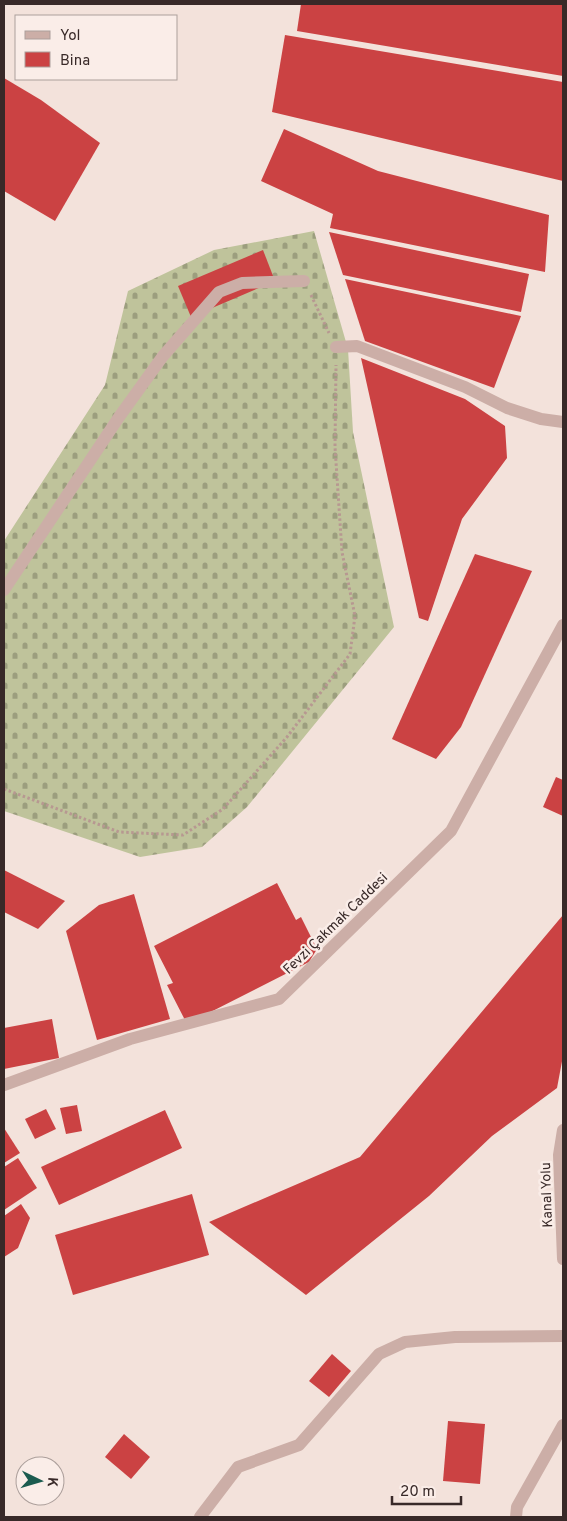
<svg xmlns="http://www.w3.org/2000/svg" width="567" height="1521" viewBox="0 0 567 1521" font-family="Overpass,sans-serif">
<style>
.cemetery{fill:url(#cemetery-stones)}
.building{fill:#cb4243}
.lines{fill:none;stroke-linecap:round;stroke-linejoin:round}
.path{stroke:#b79891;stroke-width:3;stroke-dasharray:2.5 2.5;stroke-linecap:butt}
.minor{stroke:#ccaea7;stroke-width:12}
.labels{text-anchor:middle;stroke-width:5;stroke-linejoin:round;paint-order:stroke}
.street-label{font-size:14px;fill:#382928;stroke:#faede8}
</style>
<defs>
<pattern id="cemetery-stones" width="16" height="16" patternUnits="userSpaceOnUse" patternTransform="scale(1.25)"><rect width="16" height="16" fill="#bfc39b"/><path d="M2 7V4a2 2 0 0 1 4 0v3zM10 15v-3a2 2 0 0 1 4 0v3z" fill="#9c9e7e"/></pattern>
</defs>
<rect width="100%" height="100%" fill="#f3e2db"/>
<polygon class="cemetery" points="314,231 348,349 353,432 394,627 247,807 202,847 140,857 4,811 4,541 105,385 128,291 214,250"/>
<g class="building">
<polygon points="301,4 563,4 563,76 297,31"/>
<polygon points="285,35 563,82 563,181 272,112"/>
<polygon points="4,78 41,100 100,143 55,221 4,191"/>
<polygon points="284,129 378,171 549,215 545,272 330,228 333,214 261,181"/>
<polygon points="329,232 529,274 521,312 343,275"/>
<polygon points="263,250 275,281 191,317 178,286"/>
<polygon points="345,279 521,316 494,388 365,341"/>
<polygon points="361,358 465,399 505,426 507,458 462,519 428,621 419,618"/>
<polygon points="475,554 532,571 461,727 436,759 392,739"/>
<polygon points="556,777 563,780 563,816 543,807"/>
<polygon points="4,870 65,901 38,929 4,912"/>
<polygon points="277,883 296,920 301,917 317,949 309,962 187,1024 167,985 173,983 154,946"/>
<polygon points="134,894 170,1019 97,1040 66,931 99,905"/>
<polygon points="563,915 563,1056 557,1088 492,1136 429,1196 306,1295 209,1222 360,1157"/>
<polygon points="52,1019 59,1058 4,1069 4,1028"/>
<polygon points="77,1105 82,1131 66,1134 60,1108"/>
<polygon points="46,1109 56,1129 35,1139 25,1119"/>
<polygon points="165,1110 182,1148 59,1205 41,1167"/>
<polygon points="4,1128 20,1153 4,1163"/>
<polygon points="18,1158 37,1188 4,1210 4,1167"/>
<polygon points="192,1194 209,1255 73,1295 55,1235"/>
<polygon points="21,1204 30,1218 18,1248 4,1257 4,1216"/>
<polygon points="332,1354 351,1371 329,1397 309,1381"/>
<polygon points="448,1421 485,1424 480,1484 443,1481"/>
<polygon points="124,1434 150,1457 131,1479 105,1457"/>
</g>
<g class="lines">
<g class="path">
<polyline points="311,295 329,333"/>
<polyline points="4,789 119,832 183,835 223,809 287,737 350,654 355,616 342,552 335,447 336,365"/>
</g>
<g class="minor">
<polyline points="336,347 357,346 465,387 507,408 541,419 563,422"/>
<polyline points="4,590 119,417 163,356 219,292 242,283 304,281"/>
<polyline points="4,1085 130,1039 279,999 451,831 563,625"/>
<polyline points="563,1130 559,1155 563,1259"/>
<polyline points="200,1517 238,1467 299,1445 379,1354 405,1342 455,1337 563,1336"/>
<polyline points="516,1517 517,1507 563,1425"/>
</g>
</g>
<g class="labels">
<g class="street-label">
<text transform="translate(335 923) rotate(-44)" y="5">Fevzi Çakmak Caddesi</text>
<text transform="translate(546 1195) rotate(-92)" y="5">Kanal Yolu</text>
</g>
</g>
<rect width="567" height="1521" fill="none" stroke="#382928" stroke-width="10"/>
<rect x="15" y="15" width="162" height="65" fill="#faede8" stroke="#ac9f9b"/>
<rect x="25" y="31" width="25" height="8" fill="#ccaea7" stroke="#ac9f9b"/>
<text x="60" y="40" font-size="15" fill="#382928">Yol</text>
<rect x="25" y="52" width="25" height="15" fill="#cb4243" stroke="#ac9f9b"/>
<text x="60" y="65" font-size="15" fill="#382928">Bina</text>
<g transform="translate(40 1481) rotate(95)"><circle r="24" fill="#faede8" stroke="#ac9f9b"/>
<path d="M0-4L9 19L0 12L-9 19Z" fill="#1b5b4f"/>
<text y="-8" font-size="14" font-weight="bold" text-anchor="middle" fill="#382928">K</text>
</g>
<path d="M392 1496v8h69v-8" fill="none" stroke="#382928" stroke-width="2.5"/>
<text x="400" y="1496" font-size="15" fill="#382928" stroke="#faede8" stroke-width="4" paint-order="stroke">20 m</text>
</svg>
